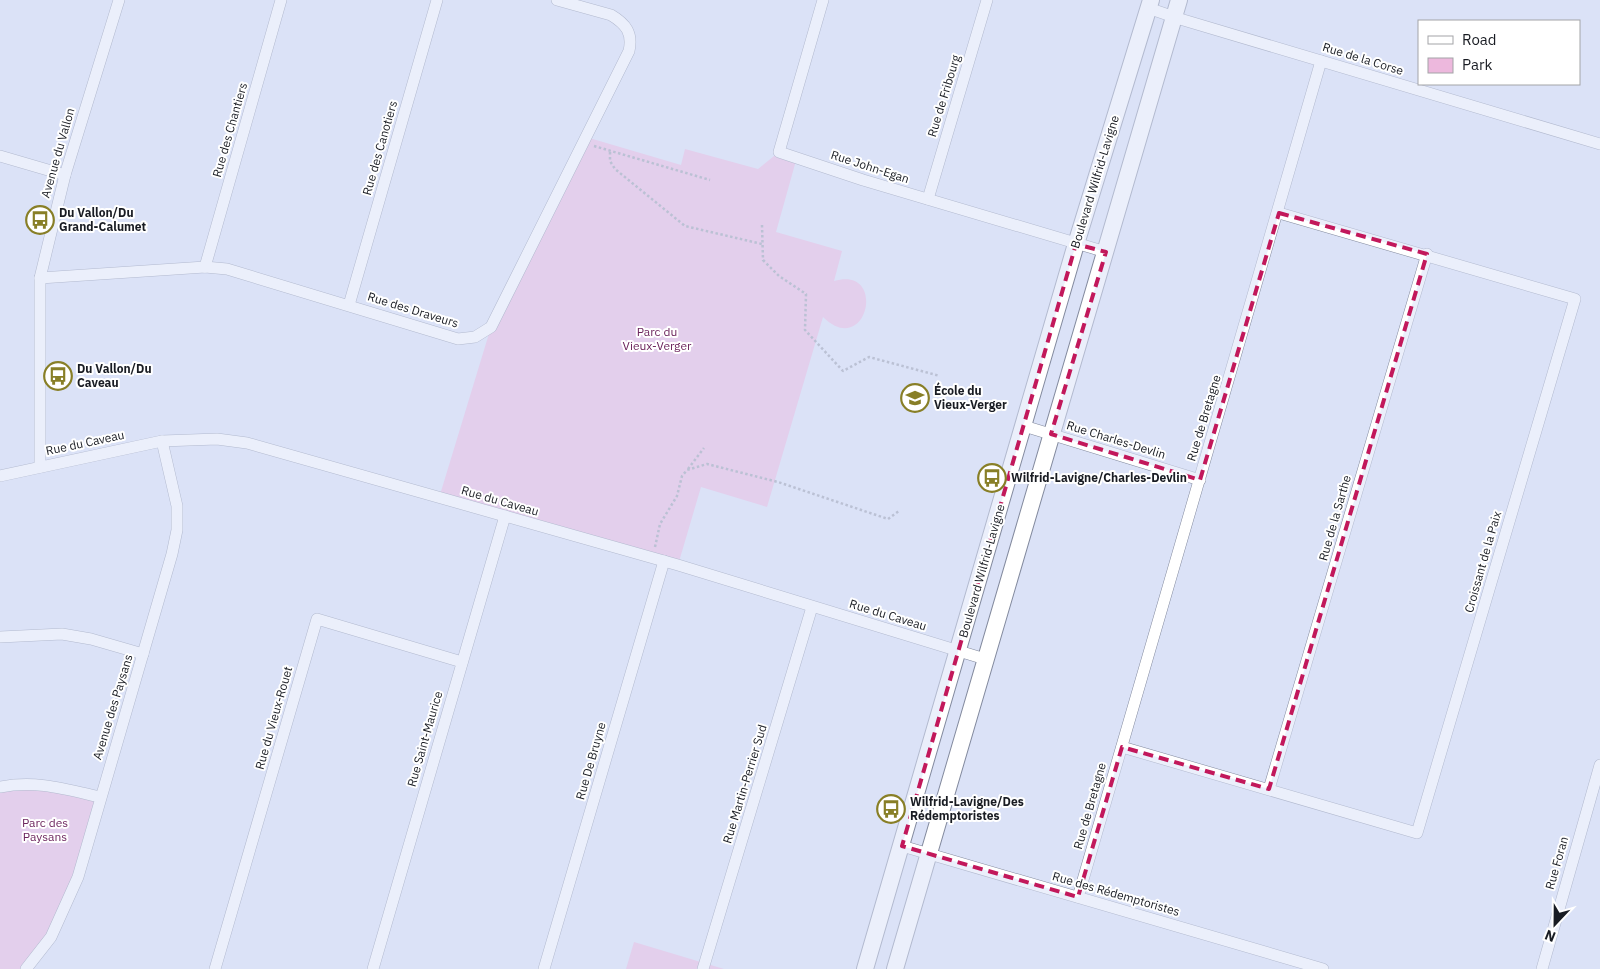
<svg xmlns="http://www.w3.org/2000/svg" width="1600" height="969" viewBox="0 0 1600 969" font-family="'IBM Plex Sans',sans-serif">
<style>
.green{fill:#edb8dd}
.lines{fill:none;stroke-linecap:round;stroke-linejoin:round}
.minor-casing{stroke:#838a9e;stroke-width:12}
.secondary-casing{stroke:#838a9e;stroke-width:18}
.path{stroke:#9499a9;stroke-width:2.5;stroke-dasharray:2.5 2.5;stroke-linecap:butt}
.minor{stroke:#fff;stroke-width:11}
.secondary{stroke:#fff;stroke-width:16}
.marked{fill:none;stroke:#c2185b;stroke-width:4;stroke-dasharray:10 6;stroke-linejoin:round}
.labels{text-anchor:middle;stroke-width:4;stroke-linejoin:round;paint-order:stroke}
.street-label{font-size:12px;fill:#191c23;stroke:#fff}
.poi-label{font-size:12px;font-weight:bold;fill:#191c23;stroke:#fff;text-anchor:start}
.park-label{font-size:12px;fill:#6c255d;stroke:#fff}
</style>
<rect width="100%" height="100%" fill="#dbe2f7"/>
<g class="green">
<path d="M586 137 681 165 685 149 758 169 779 152 797 157 776 232 842 251 834 281C888 265 867 360 823 317L767 507 701 487 678 565 439 498 491 327Z"/>
<polygon points="21,783 100,797 64,911 26,969 0,969 0,787"/>
<polygon points="634,942 724,969 626,969"/>
</g>
<g class="lines">
<defs>
<g id="minor">
<polyline points="823,0 779,152 863,180 1106,252"/>
<polyline points="1148,8 1180,19 1600,144"/>
<polyline points="0,156 65,175"/>
<polyline points="928,199 987,0"/>
<polyline points="205,267 281,0"/>
<path d="M40 278 205 267 227 269 458 339 475 337 491 327 629 51C633 33 626 24 611 15L557 0"/>
<polyline points="349,305 437,0"/>
<polyline points="1024,426 1200,480"/>
<polyline points="40,467 40,278 65,175 119,0"/>
<polyline points="0,476 162,441 217,439 247,443 678,565 985,659"/>
<polyline points="0,637 62,634 91,639 143,654"/>
<polyline points="1122,747 1417,833 1575,299 1279,213"/>
<path d="M0 787C36 780 65 789 100 797"/>
<polyline points="1269,789 1427,254"/>
<polyline points="902,846 1323,969"/>
<polyline points="1078,897 1321,61"/>
<polyline points="26,969 51,937 78,877 172,554 177,530 177,506 162,441"/>
<polyline points="215,969 317,619 462,662"/>
<polyline points="373,969 505,516"/>
<polyline points="544,969 664,561"/>
<polyline points="703,969 812,607"/>
<polyline points="1542,969 1600,765"/>
</g>
<g id="secondary">
<polyline points="865,969 1076,244 1151,0"/>
<polyline points="895,969 1179,0"/>
</g>
</defs>
<use href="#minor" class="minor-casing"/>
<use href="#secondary" class="secondary-casing"/>
<g class="path">
<polyline points="594,146 710,180"/>
<polyline points="610,152 610,161 615,169 685,226 762,244"/>
<polyline points="762,225 763,260 779,276 806,294 805,330 843,371 869,357 940,376"/>
<polyline points="688,469 704,448"/>
<polyline points="655,547 660,524 677,496 682,476 687,470 707,464 778,482 888,519 899,511"/>
</g>
<use href="#minor" class="minor"/>
<use href="#secondary" class="secondary"/>
</g>
<path d="M0 0H1600V969H0ZM1279 213 1427 254 1269 789 1122 747 1078 897 902 846 1076 244 1106 252 1051 434 1200 480Z" fill="#dbe2f7" fill-opacity=".55" fill-rule="evenodd"/>
<path class="marked" d="M1279 213 1427 254 1269 789 1122 747 1078 897 902 846 1076 244 1106 252 1051 434 1200 480Z"/>
<defs>
<symbol id="bus-ring" viewBox="-11 -11 22 22"><circle r="9.5" fill="#fff" stroke="#887f27" stroke-width="1.5"/><path d="M-5-6H5V4H4V6H2V4H-2V6H-4V4H-5ZM-3.5-4V0h7V-4ZM-3.5 1.2v1.5H-2V1.2ZM2 1.2v1.5H3.5V1.2Z" fill="#887f27"/></symbol>
<symbol id="school-ring" viewBox="-11 -11 22 22"><circle r="9.5" fill="#fff" stroke="#887f27" stroke-width="1.5"/><path d="M0-5L7-2L0 1L-7-2ZM-4 1L0 2.5L4 1V4Q0 6-4 4Z" fill="#887f27"/></symbol>
</defs>
<g fill-rule="evenodd">
<use href="#bus-ring" x="24" y="204" width="32" height="32"/>
<use href="#bus-ring" x="42" y="360" width="32" height="32"/>
<use href="#school-ring" x="899" y="382" width="32" height="32"/>
<use href="#bus-ring" x="976" y="462" width="32" height="32"/>
<use href="#bus-ring" x="875" y="793" width="32" height="32"/>
</g>
<g class="labels">
<g class="street-label">
<text transform="translate(1363 59) rotate(17)" y="4">Rue de la Corse</text>
<text transform="translate(944 96) rotate(-73)" y="4">Rue de Fribourg</text>
<text transform="translate(230 130) rotate(-74)" y="4">Rue des Chantiers</text>
<text transform="translate(380 148) rotate(-74)" y="4">Rue des Canotiers</text>
<text transform="translate(58 153) rotate(-74)" y="4">Avenue du Vallon</text>
<text transform="translate(870 167) rotate(18)" y="4">Rue John-Egan</text>
<text transform="translate(1095 182) rotate(-73)" y="4">Boulevard Wilfrid-Lavigne</text>
<text transform="translate(413 310) rotate(17)" y="4">Rue des Draveurs</text>
<text transform="translate(1204 418) rotate(-73)" y="4">Rue de Bretagne</text>
<text transform="translate(1116 440) rotate(17)" y="4">Rue Charles-Devlin</text>
<text transform="translate(85 443) rotate(-12)" y="4">Rue du Caveau</text>
<text transform="translate(500 501) rotate(16)" y="4">Rue du Caveau</text>
<text transform="translate(1335 518) rotate(-74)" y="4">Rue de la Sarthe</text>
<text transform="translate(1483 562) rotate(-74)" y="4">Croissant de la Paix</text>
<text transform="translate(982 571) rotate(-74)" y="4">Boulevard Wilfrid-Lavigne</text>
<text transform="translate(888 615) rotate(17)" y="4">Rue du Caveau</text>
<text transform="translate(113 707) rotate(-73)" y="4">Avenue des Paysans</text>
<text transform="translate(274 718) rotate(-74)" y="4">Rue du Vieux-Rouet</text>
<text transform="translate(425 739) rotate(-74)" y="4">Rue Saint-Maurice</text>
<text transform="translate(591 761) rotate(-74)" y="4">Rue De Bruyne</text>
<text transform="translate(745 784) rotate(-73)" y="4">Rue Martin-Perrier Sud</text>
<text transform="translate(1090 806) rotate(-74)" y="4">Rue de Bretagne</text>
<text transform="translate(1557 863) rotate(-74)" y="4">Rue Foran</text>
<text transform="translate(1116 894) rotate(16)" y="4">Rue des Rédemptoristes</text>
</g>
<g class="poi-label">
<text x="59" y="217">Du Vallon/Du<tspan x="59" dy="14">Grand-Calumet</tspan></text>
<text x="77" y="373">Du Vallon/Du<tspan x="77" dy="14">Caveau</tspan></text>
<text x="934" y="395">École du<tspan x="934" dy="14">Vieux-Verger</tspan></text>
<text x="1011" y="482">Wilfrid-Lavigne/Charles-Devlin</text>
<text x="910" y="806">Wilfrid-Lavigne/Des<tspan x="910" dy="14">Rédemptoristes</tspan></text>
</g>
<g class="park-label">
<text x="657" y="336">Parc du<tspan x="657" dy="14">Vieux-Verger</tspan></text>
<text x="45" y="827">Parc des<tspan x="45" dy="14">Paysans</tspan></text>
</g>
</g>
<rect x="1418" y="20" width="162" height="65" fill="#ffffff" stroke="#a3a4a7"/>
<rect x="1428" y="36" width="25" height="8" fill="#ffffff" stroke="#a3a4a7"/>
<text x="1462" y="45" font-size="15" fill="#191c23">Road</text>
<rect x="1428" y="58" width="25" height="15" fill="#edb8dd" stroke="#a3a4a7"/>
<text x="1462" y="70" font-size="15" fill="#191c23">Park</text>
<g transform="translate(1555 924) rotate(202)" stroke="#ffffff" stroke-width="4" paint-order="stroke">
<path d="M0-4L9 19L0 12L-9 19Z" fill="#191c23"/>
<text y="-8" font-size="14" font-weight="bold" text-anchor="middle" fill="#191c23">N</text>
</g>
</svg>
